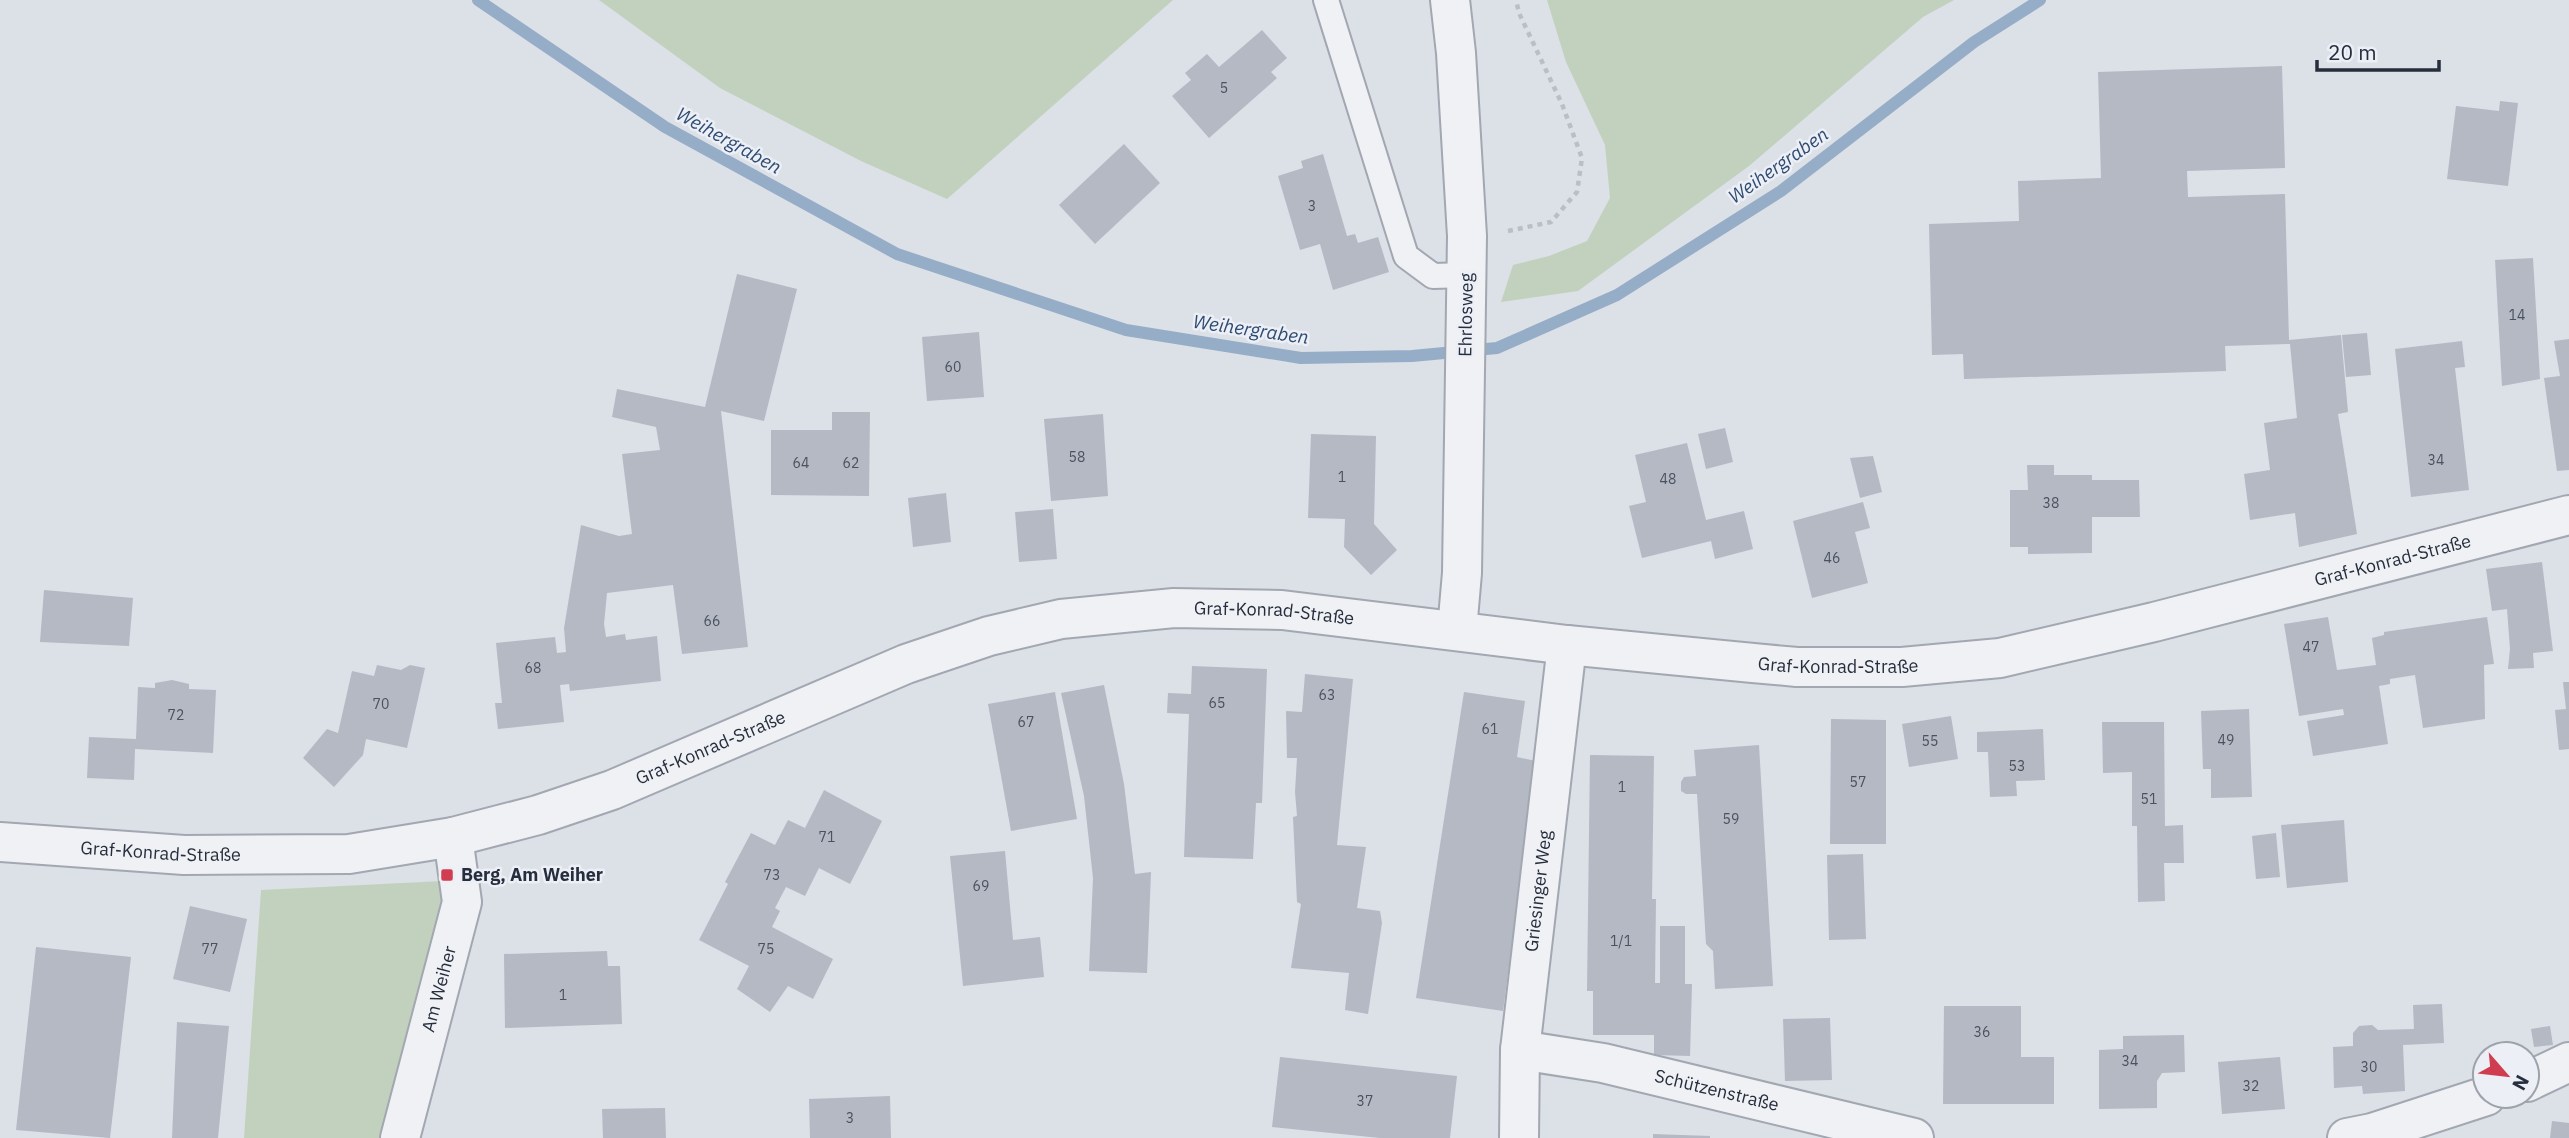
<svg xmlns="http://www.w3.org/2000/svg" width="2569" height="1138" viewBox="0 0 2569 1138" font-family="'IBM Plex Sans',sans-serif">
<style>
.green{fill:#c2d1bd}
.lines{fill:none;stroke-linecap:round;stroke-linejoin:round}
.stream{stroke:#96adc8;stroke-width:12}
.building{fill:#b4b9c4}
.service-casing{stroke:#a2a7b1;stroke-width:28}
.minor-casing{stroke:#a2a7b1;stroke-width:42}
.path{stroke:#bbbec5;stroke-width:4.5;stroke-dasharray:5 5;stroke-linecap:butt}
.service{stroke:#eff1f5;stroke-width:24}
.minor{stroke:#eff1f5;stroke-width:38}
.poi-dot{fill:#d03d50;stroke:#eceff5;stroke-width:2.5}
.labels{text-anchor:middle;stroke-width:5;stroke-linejoin:round;paint-order:stroke}
.number-label{font-size:14px;fill:#4a515f}
.street-label{font-size:18px;fill:#262e3d;stroke:#eceff5}
.poi-label{font-size:18px;font-weight:bold;fill:#262e3d;stroke:#eceff5;text-anchor:start}
.water-label{font-size:19px;font-style:italic;fill:#2f4c72;stroke:#eceff5}
</style>
<rect width="100%" height="100%" fill="#dce0e7"/>
<g class="green">
<polygon points="599,0 1173,0 947,199 861,161 720,88"/>
<polygon points="1547,0 1954,0 1923,17 1749,166 1578,291 1501,302 1513,265 1549,256 1587,241 1610,198 1605,145 1566,62"/>
<polygon points="443,881 438,935 379,1138 244,1138 261,890"/>
</g>
<g class="lines">
<polyline class="stream" points="478,0 665,127 897,254 1126,330 1301,358 1412,356 1497,348 1617,295 1781,191 1974,42 2040,0"/>
</g>
<g class="building">
<polygon points="1262,30 1287,58 1271,72 1277,78 1209,138 1172,96 1191,80 1185,73 1207,54 1219,67"/>
<polygon points="2282,66 2285,168 2187,171 2188,197 2285,194 2289,340 2341,335 2348,412 2338,414 2357,534 2299,547 2295,513 2250,520 2244,474 2270,470 2264,423 2297,418 2290,344 2225,346 2226,371 1964,379 1963,354 1932,355 1929,224 2019,221 2018,181 2101,178 2098,72"/>
<polygon points="2500,101 2518,103 2508,186 2447,179 2456,106 2499,111"/>
<polygon points="1124,144 1160,183 1095,244 1059,205"/>
<polygon points="1323,154 1347,236 1355,234 1358,243 1378,237 1389,272 1333,290 1320,244 1300,250 1278,176 1303,168 1301,161"/>
<polygon points="2533,258 2540,379 2502,386 2495,260"/>
<polygon points="737,274 797,289 764,421 721,411 748,647 682,654 673,585 607,593 604,624 606,637 625,634 626,640 657,636 661,681 570,691 569,684 560,685 564,722 498,729 495,703 502,703 496,643 555,637 557,653 566,652 564,628 581,525 619,536 632,534 622,454 660,450 656,427 612,417 617,389 705,407"/>
<polygon points="979,332 984,397 927,401 922,337"/>
<polygon points="2367,333 2371,375 2346,377 2342,335"/>
<polygon points="2569,339 2569,470 2557,471 2544,378 2560,376 2554,341"/>
<polygon points="2462,341 2465,367 2455,368 2469,490 2411,497 2395,349"/>
<polygon points="832,412 870,412 869,496 771,495 771,430 832,430"/>
<polygon points="1103,414 1108,496 1051,501 1044,419"/>
<polygon points="1725,428 1733,462 1706,469 1698,434"/>
<polygon points="1311,434 1376,436 1374,524 1397,550 1371,575 1344,547 1345,519 1308,518"/>
<polygon points="1687,443 1706,520 1744,511 1753,549 1715,559 1711,541 1642,558 1629,506 1646,502 1635,455"/>
<polygon points="1873,456 1882,492 1860,498 1850,458"/>
<polygon points="2027,465 2054,465 2054,475 2092,475 2092,480 2139,480 2140,517 2092,517 2092,553 2028,554 2028,547 2010,547 2010,490 2028,490"/>
<polygon points="946,493 951,542 913,547 908,498"/>
<polygon points="1863,502 1870,528 1855,532 1868,583 1812,598 1793,521"/>
<polygon points="1053,509 1057,559 1019,562 1015,512"/>
<polygon points="2542,562 2553,651 2533,653 2534,668 2508,669 2510,649 2507,609 2492,611 2486,569"/>
<polygon points="44,590 133,598 129,646 40,642"/>
<polygon points="2328,617 2337,670 2376,665 2372,638 2384,635 2384,632 2487,617 2494,664 2484,665 2485,719 2423,728 2415,675 2390,679 2390,684 2379,686 2388,744 2313,756 2307,721 2344,715 2343,709 2299,716 2284,624"/>
<polygon points="377,665 401,670 410,665 425,668 407,748 366,739 363,755 334,787 303,758 327,729 338,733 352,671 374,676"/>
<polygon points="1192,666 1267,669 1262,803 1256,803 1253,859 1184,857 1189,714 1167,713 1168,693 1191,694"/>
<polygon points="1305,674 1353,679 1337,845 1366,847 1357,908 1380,911 1382,923 1368,1014 1345,1010 1349,973 1291,968 1301,904 1297,902 1293,817 1297,816 1295,792 1297,758 1287,758 1286,711 1302,712"/>
<polygon points="172,680 189,684 189,689 216,690 213,753 135,749 134,780 87,778 89,737 136,739 138,687 155,688 155,683"/>
<polygon points="2563,682 2569,682 2569,749 2559,750 2555,710 2566,709"/>
<polygon points="1104,685 1124,784 1135,874 1151,872 1147,973 1089,971 1093,878 1084,796 1061,693"/>
<polygon points="1055,692 1077,819 1011,831 988,704"/>
<polygon points="1464,692 1525,701 1517,757 1536,761 1503,1011 1416,998"/>
<polygon points="2249,709 2252,797 2211,798 2211,769 2203,769 2201,711"/>
<polygon points="1951,716 1958,759 1909,767 1902,724"/>
<polygon points="1831,719 1886,720 1886,844 1830,844"/>
<polygon points="2102,722 2164,722 2165,826 2183,825 2184,863 2164,863 2165,901 2138,902 2137,826 2132,826 2132,772 2103,773"/>
<polygon points="2043,729 2045,780 2016,781 2017,796 1990,797 1988,752 1977,752 1977,732"/>
<polygon points="1759,745 1773,986 1715,989 1713,951 1706,944 1697,794 1686,794 1681,791 1681,782 1684,777 1696,776 1694,750"/>
<polygon points="1590,755 1654,756 1652,899 1656,899 1655,983 1660,983 1660,926 1685,926 1685,984 1692,984 1690,1056 1654,1055 1654,1035 1593,1035 1593,991 1587,991"/>
<polygon points="824,790 882,821 850,884 819,868 805,896 786,887 775,908 780,911 772,927 833,959 813,999 788,986 770,1012 737,989 749,966 699,940 728,884 725,882 751,833 775,845 788,820 805,828"/>
<polygon points="2344,820 2348,882 2287,888 2281,825"/>
<polygon points="2276,833 2280,877 2256,879 2252,836"/>
<polygon points="1005,851 1013,940 1040,937 1044,977 963,986 950,856"/>
<polygon points="1863,854 1866,939 1829,940 1827,855"/>
<polygon points="190,906 247,919 230,992 173,979"/>
<polygon points="36,947 131,957 110,1138 16,1130"/>
<polygon points="607,951 608,966 620,966 622,1024 505,1028 504,954"/>
<polygon points="2442,1004 2444,1043 2403,1045 2405,1091 2363,1094 2362,1086 2334,1088 2333,1047 2353,1046 2353,1033 2359,1026 2372,1025 2378,1030 2414,1029 2413,1005"/>
<polygon points="1944,1006 2021,1006 2021,1057 2054,1057 2054,1104 1943,1104"/>
<polygon points="1830,1018 1832,1080 1785,1081 1783,1019"/>
<polygon points="177,1022 229,1026 218,1138 172,1138"/>
<polygon points="2550,1026 2553,1045 2534,1047 2531,1029"/>
<polygon points="2184,1035 2185,1072 2162,1073 2157,1081 2157,1108 2099,1109 2099,1050 2123,1049 2123,1036"/>
<polygon points="1280,1057 1457,1076 1450,1138 1380,1138 1272,1127"/>
<polygon points="2280,1057 2285,1109 2222,1114 2218,1062"/>
<polygon points="890,1096 891,1138 810,1138 809,1099"/>
<polygon points="665,1108 666,1138 603,1138 602,1109"/>
<polygon points="2552,1121 2569,1123 2569,1138 2550,1138"/>
<polygon points="1653,1134 1710,1136 1710,1138 1653,1138"/>
</g>
<g class="lines">
<defs>
<polyline id="service" points="1326,0 1406,256 1433,276 1466,275"/>
<g id="minor">
<polyline points="1450,0 1456,53 1467,236 1462,573 1457,630"/>
<path id="s1" d="M0 842 184 855 349 854 453 837 538 815 612 790 906 664 989 636 1061 619 1174 608 1282 610 1567 645 1753 663 1797 667H1902L2000 658 2154 622 2569 515"/>
<path id="s2" d="M1520 1050 1603 1063 1914 1138"/>
<polyline points="2527,1082 2569,1062"/>
<path id="s3" d="M400 1138 462 902 453 837"/>
<path id="s4" d="M1519 1138 1520 1050 1567 645"/>
<polyline points="2347,1138 2372,1133 2486,1096"/>
</g>
</defs>
<use href="#service" class="service-casing"/>
<use href="#minor" class="minor-casing"/>
<polyline class="path" points="1508,231 1551,222 1577,192 1582,158 1562,104 1519,13 1516,0"/>
<use href="#service" class="service"/>
<use href="#minor" class="minor"/>
</g>
<rect class="poi-dot" x="440" y="868" width="14" height="14" rx="3.5"/>
<g class="labels">
<g class="number-label">
<text x="1224" y="93">5</text>
<text x="1312" y="211">3</text>
<text x="2517" y="320">14</text>
<text x="953" y="372">60</text>
<text x="1077" y="462">58</text>
<text x="2436" y="465">34</text>
<text x="801" y="468">64</text>
<text x="851" y="468">62</text>
<text x="1342" y="482">1</text>
<text x="1668" y="484">48</text>
<text x="2051" y="508">38</text>
<text x="1832" y="563">46</text>
<text x="712" y="626">66</text>
<text x="2311" y="652">47</text>
<text x="533" y="673">68</text>
<text x="1327" y="700">63</text>
<text x="1217" y="708">65</text>
<text x="381" y="709">70</text>
<text x="176" y="720">72</text>
<text x="1026" y="727">67</text>
<text x="1490" y="734">61</text>
<text x="2226" y="745">49</text>
<text x="1930" y="746">55</text>
<text x="2017" y="771">53</text>
<text x="1858" y="787">57</text>
<text x="1622" y="792">1</text>
<text x="2149" y="804">51</text>
<text x="1731" y="824">59</text>
<text x="827" y="842">71</text>
<text x="772" y="880">73</text>
<text x="981" y="891">69</text>
<text x="1621" y="946">1/1</text>
<text x="210" y="954">77</text>
<text x="766" y="954">75</text>
<text x="563" y="1000">1</text>
<text x="1982" y="1037">36</text>
<text x="2130" y="1066">34</text>
<text x="2369" y="1072">30</text>
<text x="2251" y="1091">32</text>
<text x="1365" y="1106">37</text>
<text x="850" y="1123">3</text>
</g>
<g class="street-label">
<text transform="translate(1466 315) rotate(-89)" y="6">Ehrlosweg</text>
<text dy="6" stroke="none"><textPath href="#s1" startOffset="2450">Graf-Konrad-Straße</textPath></text>
<text dy="6" stroke="none"><textPath href="#s1" startOffset="1316">Graf-Konrad-Straße</textPath></text>
<text dy="6" stroke="none"><textPath href="#s1" startOffset="1883">Graf-Konrad-Straße</textPath></text>
<text dy="6" stroke="none"><textPath href="#s1" startOffset="728">Graf-Konrad-Straße</textPath></text>
<text dy="6" stroke="none"><textPath href="#s1" startOffset="161">Graf-Konrad-Straße</textPath></text>
<text dy="6" stroke="none"><textPath href="#s4" startOffset="248">Griesinger Weg</textPath></text>
<text dy="6" stroke="none"><textPath href="#s3" startOffset="154">Am Weiher</textPath></text>
<text dy="6" stroke="none"><textPath href="#s2" startOffset="201">Schützenstraße</textPath></text>
</g>
<g class="poi-label">
<text x="461" y="881">Berg, Am Weiher</text>
</g>
<g class="water-label">
<text transform="translate(729 140) rotate(29)" y="7">Weihergraben</text>
<text transform="translate(1778 165) rotate(-35)" y="7">Weihergraben</text>
<text transform="translate(1251 329) rotate(8)" y="7">Weihergraben</text>
</g>
</g>
<g transform="translate(2506 1075) rotate(118)"><circle r="33" fill="#eceff5" stroke="#9da2ab" stroke-width="2"/>
<path d="M0-5L12 26L0 18L-12 26Z" fill="#d03d50"/>
<text y="-10" font-size="19" font-weight="bold" text-anchor="middle" fill="#262e3d">N</text>
</g>
<path d="M2317 60v10h122v-10" fill="none" stroke="#262e3d" stroke-width="3.5"/>
<text x="2328" y="60" font-size="21" fill="#262e3d" stroke="#eceff5" stroke-width="5" paint-order="stroke">20 m</text>
</svg>
